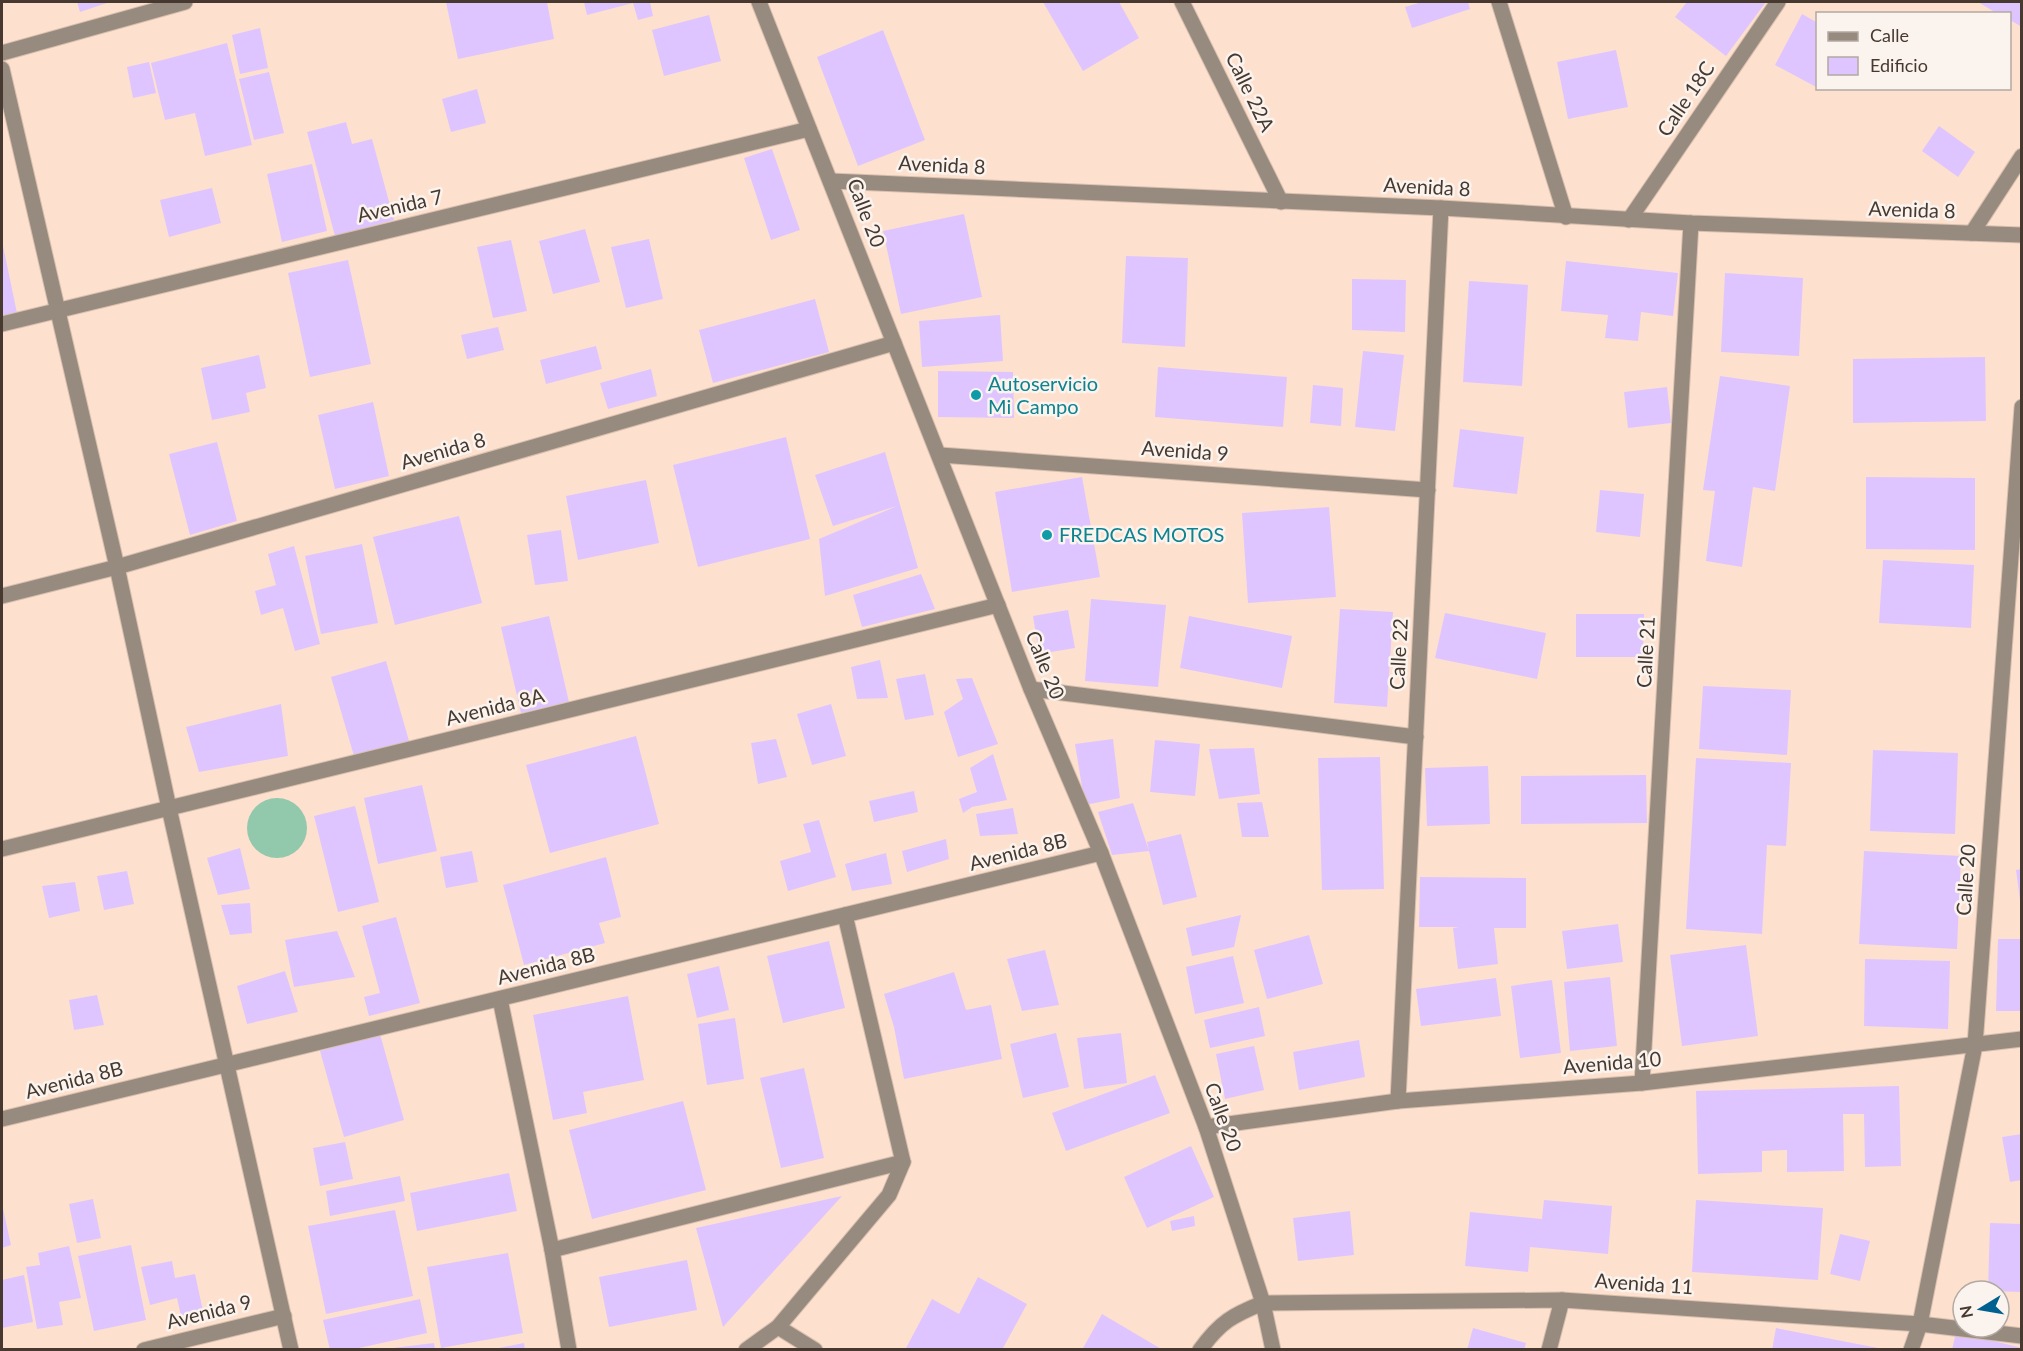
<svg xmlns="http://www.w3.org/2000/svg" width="2023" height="1351" viewBox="0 0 2023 1351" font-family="Lato,sans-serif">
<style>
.green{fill:#92c9ac}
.building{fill:#dfc5ff}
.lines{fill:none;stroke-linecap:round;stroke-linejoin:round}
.minor-casing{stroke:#d9bfae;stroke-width:17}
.minor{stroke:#978b7f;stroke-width:15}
.culture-dot{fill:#0f9aa8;stroke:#faf3ee;stroke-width:2}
.labels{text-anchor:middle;stroke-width:5;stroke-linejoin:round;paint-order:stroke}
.street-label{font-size:20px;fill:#473930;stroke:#faf3ee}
.culture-label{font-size:20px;fill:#0d838f;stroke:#faf3ee;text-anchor:start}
</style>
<rect width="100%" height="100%" fill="#fde1ce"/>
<circle class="green" cx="277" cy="828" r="30"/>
<g class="building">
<polygon points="77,2 110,2 80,12"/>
<polygon points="446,2 547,2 554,39 458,59"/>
<polygon points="584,2 650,2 653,16 638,20 633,3 587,15"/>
<polygon points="1043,2 1119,2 1139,38 1083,71"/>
<polygon points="1422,2 1468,2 1470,9 1412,28 1405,7"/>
<polygon points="1687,2 1766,2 1726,56 1675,17"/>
<polygon points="1978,2 2022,2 2022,27 2010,20 2010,14 1998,14"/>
<polygon points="1802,14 1818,23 1818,88 1775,65"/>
<polygon points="709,15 721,61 664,76 652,30"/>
<polygon points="260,28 268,68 240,74 232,35"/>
<polygon points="883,30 925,140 858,166 817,57"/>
<polygon points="227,43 252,145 205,156 195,113 165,120 151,63"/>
<polygon points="1616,50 1628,107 1568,119 1557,62"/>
<polygon points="149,62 156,93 133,98 127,67"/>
<polygon points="269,72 284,133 254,140 239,79"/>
<polygon points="477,89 486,123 451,132 442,99"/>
<polygon points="346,122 352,144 372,139 394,220 335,236 307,132"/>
<polygon points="1939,126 1975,152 1958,177 1922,151"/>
<polygon points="772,149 800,230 771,240 744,158"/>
<polygon points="312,164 327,231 282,242 267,174"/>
<polygon points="212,188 221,223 169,237 160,200"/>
<polygon points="964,214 982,297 901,314 883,231"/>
<polygon points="585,229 600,282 553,294 539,241"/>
<polygon points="649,239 663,299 626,308 611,247"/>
<polygon points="511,240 527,311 493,318 477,247"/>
<polygon points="2,241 17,313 2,316"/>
<polygon points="1126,256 1188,258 1185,347 1122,343"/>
<polygon points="348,260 371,364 310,377 288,273"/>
<polygon points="1566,261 1678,273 1673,316 1641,312 1638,341 1605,338 1608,315 1561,311"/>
<polygon points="1725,273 1803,278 1799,356 1721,352"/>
<polygon points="1352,279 1406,280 1405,332 1352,330"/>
<polygon points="1469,281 1528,285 1522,386 1463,382"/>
<polygon points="815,299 829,352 713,383 699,330"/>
<polygon points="1000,315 1003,361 922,367 919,321"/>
<polygon points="498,327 504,350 467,359 461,335"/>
<polygon points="596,346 602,369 546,384 540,360"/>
<polygon points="1363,351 1404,355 1395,431 1355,427"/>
<polygon points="259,355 266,388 246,393 250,412 212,420 201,368"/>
<polygon points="1985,357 1986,421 1853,423 1853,359"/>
<polygon points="1158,367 1287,377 1283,427 1155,417"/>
<polygon points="651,369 657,396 608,409 600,383"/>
<polygon points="938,371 1013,372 1014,418 938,417"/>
<polygon points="1720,376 1790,386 1775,491 1753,487 1742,567 1706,561 1715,491 1703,490"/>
<polygon points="1313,385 1343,388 1341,426 1310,423"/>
<polygon points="1667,387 1671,423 1628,428 1624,392"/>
<polygon points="373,402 389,476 335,489 318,415"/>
<polygon points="1460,429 1524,437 1517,494 1453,487"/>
<polygon points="786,437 810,539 698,567 673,465"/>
<polygon points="217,442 237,521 190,535 169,454"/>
<polygon points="885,452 918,568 825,596 819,539 897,506 833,526 815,475"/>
<polygon points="1082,477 1100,577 1012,592 995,492"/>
<polygon points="1866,477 1975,478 1975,550 1866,549"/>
<polygon points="646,480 659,543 578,560 566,496"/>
<polygon points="1600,490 1644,494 1640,537 1596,532"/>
<polygon points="1329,507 1336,597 1248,603 1242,513"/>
<polygon points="459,516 482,603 395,625 373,537"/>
<polygon points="561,530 568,581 535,585 527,535"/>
<polygon points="362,544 378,623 321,634 305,556"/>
<polygon points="294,546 320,644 295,651 283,608 261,615 255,591 276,585 268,554"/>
<polygon points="1883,560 1974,565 1971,628 1879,623"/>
<polygon points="921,574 935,609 862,627 853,595"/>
<polygon points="1091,599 1166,605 1158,687 1085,681"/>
<polygon points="1340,609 1393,612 1387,707 1334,703"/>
<polygon points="1068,610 1075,648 1039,654 1033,616"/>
<polygon points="1445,613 1546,633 1537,679 1435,658"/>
<polygon points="1576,614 1644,614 1643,657 1576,657"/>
<polygon points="549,616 569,702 521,713 501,627"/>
<polygon points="1189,616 1292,636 1282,688 1180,668"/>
<polygon points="880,660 888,698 857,699 851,667"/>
<polygon points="386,661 409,741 354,756 331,677"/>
<polygon points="925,674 934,715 905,720 896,679"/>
<polygon points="972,678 998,744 958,757 944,712 963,699 956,679"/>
<polygon points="1703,686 1791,690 1787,755 1699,749"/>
<polygon points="281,704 288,756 199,772 186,727"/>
<polygon points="831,704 846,756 812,765 797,714"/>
<polygon points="636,736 659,824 550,853 526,765"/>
<polygon points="776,739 787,777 758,784 751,743"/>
<polygon points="1113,739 1120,798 1085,805 1075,744"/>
<polygon points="1155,740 1200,744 1195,796 1150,792"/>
<polygon points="1254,748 1260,794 1219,799 1209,749"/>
<polygon points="1873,750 1958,753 1955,834 1870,831"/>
<polygon points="993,754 1007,800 972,807 963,813 959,799 977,792 970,768"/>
<polygon points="1380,757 1384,889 1322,890 1318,758"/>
<polygon points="1696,758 1791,763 1786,846 1767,845 1762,934 1686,929"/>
<polygon points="1488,766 1490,824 1427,826 1425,768"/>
<polygon points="1646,775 1647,823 1521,824 1521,776"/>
<polygon points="422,785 437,851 378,864 364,798"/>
<polygon points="914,791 918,812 874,822 869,801"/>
<polygon points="1262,802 1269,837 1242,837 1237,803"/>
<polygon points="1133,803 1149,851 1147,842 1181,834 1197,897 1163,905 1149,851 1112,855 1098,812"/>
<polygon points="355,806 379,902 338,912 314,816"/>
<polygon points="1013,808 1018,834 980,836 976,814"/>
<polygon points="819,820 836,877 788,891 780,861 811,852 803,824"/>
<polygon points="946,839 949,859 907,872 902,851"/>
<polygon points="240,848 250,889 218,895 207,858"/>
<polygon points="472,851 478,882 446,888 440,857"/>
<polygon points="1864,851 1961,856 1957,949 1859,944"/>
<polygon points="886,853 892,884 852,891 845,864"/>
<polygon points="606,857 621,917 599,923 605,943 524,965 503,885"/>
<polygon points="2022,869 2022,900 2020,900 2016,870"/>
<polygon points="127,871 134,904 104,910 97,876"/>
<polygon points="1420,877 1526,878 1526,928 1494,928 1498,964 1458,969 1453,928 1459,927 1419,927"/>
<polygon points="75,882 80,911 49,918 42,886"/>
<polygon points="250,903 252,933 230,935 221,905"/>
<polygon points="1241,915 1234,947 1192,956 1186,928"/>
<polygon points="396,917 420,1003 369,1016 364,997 380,993 362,926"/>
<polygon points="1618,924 1623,962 1567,969 1562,931"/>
<polygon points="337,931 355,977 294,987 285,940"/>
<polygon points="1309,935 1323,984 1267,999 1254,950"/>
<polygon points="1998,939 2022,939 2022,1011 1996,1011"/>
<polygon points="829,941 845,1008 783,1023 767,956"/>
<polygon points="1746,945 1758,1036 1682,1046 1670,955"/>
<polygon points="1045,950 1059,1005 1022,1011 1007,959"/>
<polygon points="1233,956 1244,1003 1195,1014 1186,967"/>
<polygon points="1865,959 1950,961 1948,1029 1864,1026"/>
<polygon points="719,966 729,1010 697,1018 687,974"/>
<polygon points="285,971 298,1012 247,1024 237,986"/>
<polygon points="954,972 966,1010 991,1005 1002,1059 904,1079 894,1027 884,994"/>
<polygon points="1610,977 1617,1046 1570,1051 1564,982"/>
<polygon points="1496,978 1501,1016 1421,1026 1416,989"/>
<polygon points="1552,980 1561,1053 1520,1058 1511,986"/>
<polygon points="97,995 104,1025 74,1030 69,1000"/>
<polygon points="628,996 644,1080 583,1092 587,1113 553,1120 533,1015"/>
<polygon points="1259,1007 1265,1036 1210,1048 1204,1020"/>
<polygon points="735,1018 744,1079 707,1085 698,1024"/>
<polygon points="1056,1033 1069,1087 1023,1098 1010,1044"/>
<polygon points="1121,1033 1127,1083 1084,1089 1077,1038"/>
<polygon points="380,1034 404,1120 344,1137 320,1051"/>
<polygon points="1359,1040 1365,1077 1299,1090 1293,1052"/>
<polygon points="1254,1046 1264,1090 1225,1099 1216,1054"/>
<polygon points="804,1068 824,1158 781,1168 760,1078"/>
<polygon points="1155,1075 1170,1113 1066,1151 1052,1113"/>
<polygon points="1899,1086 1901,1166 1865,1167 1864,1114 1843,1114 1844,1171 1787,1172 1787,1150 1762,1151 1762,1172 1698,1174 1696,1091"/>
<polygon points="683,1101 706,1190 592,1219 569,1130"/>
<polygon points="2022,1134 2022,1180 2010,1182 2002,1137"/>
<polygon points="345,1142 353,1179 320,1186 313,1148"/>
<polygon points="1191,1146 1214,1197 1147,1228 1124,1177"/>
<polygon points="509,1173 517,1211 417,1231 410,1193"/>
<polygon points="400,1176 405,1201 330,1216 326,1191"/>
<polygon points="842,1196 723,1327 696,1228"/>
<polygon points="93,1199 101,1238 77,1243 69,1204"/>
<polygon points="1544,1200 1612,1206 1608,1254 1530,1247 1528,1272 1465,1266 1470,1212 1542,1219"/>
<polygon points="1696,1200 1823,1208 1818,1280 1692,1272"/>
<polygon points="2,1204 11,1245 2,1248"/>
<polygon points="395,1210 413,1296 326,1314 308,1226"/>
<polygon points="1350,1211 1354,1255 1298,1261 1293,1218"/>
<polygon points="1194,1216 1195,1226 1172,1231 1170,1221"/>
<polygon points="1990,1223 2022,1224 2022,1292 1988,1291"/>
<polygon points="1840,1234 1870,1241 1860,1281 1830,1274"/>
<polygon points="131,1245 146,1320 94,1331 78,1256"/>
<polygon points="69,1246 81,1298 59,1302 63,1325 37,1329 26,1267 40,1265 38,1253"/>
<polygon points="508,1253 523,1333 441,1348 427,1267"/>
<polygon points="687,1260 697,1310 609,1327 599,1277"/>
<polygon points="172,1261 175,1278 195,1274 203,1311 181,1316 177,1298 150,1305 141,1267"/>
<polygon points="24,1275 33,1322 2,1328 2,1280"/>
<polygon points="978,1277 1027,1304 1002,1350 905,1350 932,1299 959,1314"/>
<polygon points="420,1299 427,1333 350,1350 330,1350 323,1320"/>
<polygon points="1102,1314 1163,1350 1082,1350"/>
<polygon points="1473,1328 1526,1343 1524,1350 1467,1350"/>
<polygon points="1776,1328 1878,1348 1877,1350 1772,1350"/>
<polygon points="1956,1332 2022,1348 2022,1350 1952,1350"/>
<polygon points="434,1343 435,1350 393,1350 393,1348"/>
<polygon points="524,1343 525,1350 499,1350 499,1348"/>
</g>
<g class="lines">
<defs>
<g id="minor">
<polyline points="759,2 1031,689 1101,853 1206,1127 1263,1303 1273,1350"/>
<polyline points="1182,2 1281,202"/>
<polyline points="1499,2 1566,217"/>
<polyline points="2,53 185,2"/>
<polyline points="2,69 117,567 169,808 291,1350"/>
<polyline points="831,181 1441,208 1691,223 2022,235"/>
<polyline points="1629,220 1778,2"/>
<polyline points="1972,233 2022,156"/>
<polyline points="2,324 809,129"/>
<polyline points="940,455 1428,490"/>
<polyline points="2,596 117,567 894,343"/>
<polyline points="1031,689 1416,737"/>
<polyline points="2,849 998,605"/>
<polyline points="500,999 552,1250 569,1350"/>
<polyline points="1642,1083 1691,223"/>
<polyline points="1398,1101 1441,208"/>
<polyline points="2,1119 1101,853"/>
<polyline points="1206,1127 1398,1101 1642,1083 2022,1039"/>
<polyline points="552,1250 903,1162"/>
<polyline points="778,1327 815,1350"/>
<polyline points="144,1350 284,1316"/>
<polyline points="746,1350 778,1327 889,1195 903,1162 845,915"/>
<path d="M1200 1350C1220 1322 1233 1315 1263 1303L1562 1300 1920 1324 2022 1336"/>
<polyline points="1549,1350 1562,1300"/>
<polyline points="1911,1350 1920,1324 1975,1045 2022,407"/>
</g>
</defs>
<use href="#minor" class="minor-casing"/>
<use href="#minor" class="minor"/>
</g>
<g class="culture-dot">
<circle cx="976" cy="395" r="6"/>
<circle cx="1047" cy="535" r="6"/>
</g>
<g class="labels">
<g class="street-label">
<text transform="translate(1250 92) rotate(64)" y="7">Calle 22A</text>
<text transform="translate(1686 99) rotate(-56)" y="7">Calle 18C</text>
<text transform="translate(942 165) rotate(3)" y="7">Avenida 8</text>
<text transform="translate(1427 187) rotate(3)" y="7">Avenida 8</text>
<text transform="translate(400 206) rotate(-13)" y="7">Avenida 7</text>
<text transform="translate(1912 210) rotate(2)" y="7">Avenida 8</text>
<text transform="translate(866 213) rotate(69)" y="7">Calle 20</text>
<text transform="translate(443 451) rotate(-16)" y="7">Avenida 8</text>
<text transform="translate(1185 451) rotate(4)" y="7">Avenida 9</text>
<text transform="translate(1646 652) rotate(-87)" y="7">Calle 21</text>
<text transform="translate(1399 654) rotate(-87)" y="7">Calle 22</text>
<text transform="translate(1045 665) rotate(68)" y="7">Calle 20</text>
<text transform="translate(495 707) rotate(-14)" y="7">Avenida 8A</text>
<text transform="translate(1018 852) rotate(-14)" y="7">Avenida 8B</text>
<text transform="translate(1966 880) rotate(-86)" y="7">Calle 20</text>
<text transform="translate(546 966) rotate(-14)" y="7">Avenida 8B</text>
<text transform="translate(1612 1063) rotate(-5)" y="7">Avenida 10</text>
<text transform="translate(74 1080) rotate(-14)" y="7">Avenida 8B</text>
<text transform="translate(1223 1117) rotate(70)" y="7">Calle 20</text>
<text transform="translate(1644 1284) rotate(4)" y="7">Avenida 11</text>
<text transform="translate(209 1312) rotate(-14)" y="7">Avenida 9</text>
</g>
<g class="culture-label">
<text x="988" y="391">Autoservicio<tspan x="988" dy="23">Mi Campo</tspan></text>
<text x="1059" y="542">FREDCAS MOTOS</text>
</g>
</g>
<rect width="2023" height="1351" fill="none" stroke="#473930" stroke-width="6"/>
<rect x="1816" y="12" width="195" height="78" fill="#faf3ee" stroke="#b2a9a2" stroke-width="1.5"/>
<rect x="1828" y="32" width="30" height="9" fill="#978b7f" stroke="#b2a9a2" stroke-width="1.5"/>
<text x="1870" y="42" font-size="18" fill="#473930">Calle</text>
<rect x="1828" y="57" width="30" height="18" fill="#dfc5ff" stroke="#b2a9a2" stroke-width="1.5"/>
<text x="1870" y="72" font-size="18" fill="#473930">Edificio</text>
<g transform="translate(1981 1309) rotate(259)"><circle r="28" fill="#faf3ee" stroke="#b2a9a2" stroke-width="1.5"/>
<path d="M0-4.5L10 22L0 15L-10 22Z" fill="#006090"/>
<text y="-9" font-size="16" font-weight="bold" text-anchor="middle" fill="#473930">N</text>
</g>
</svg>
